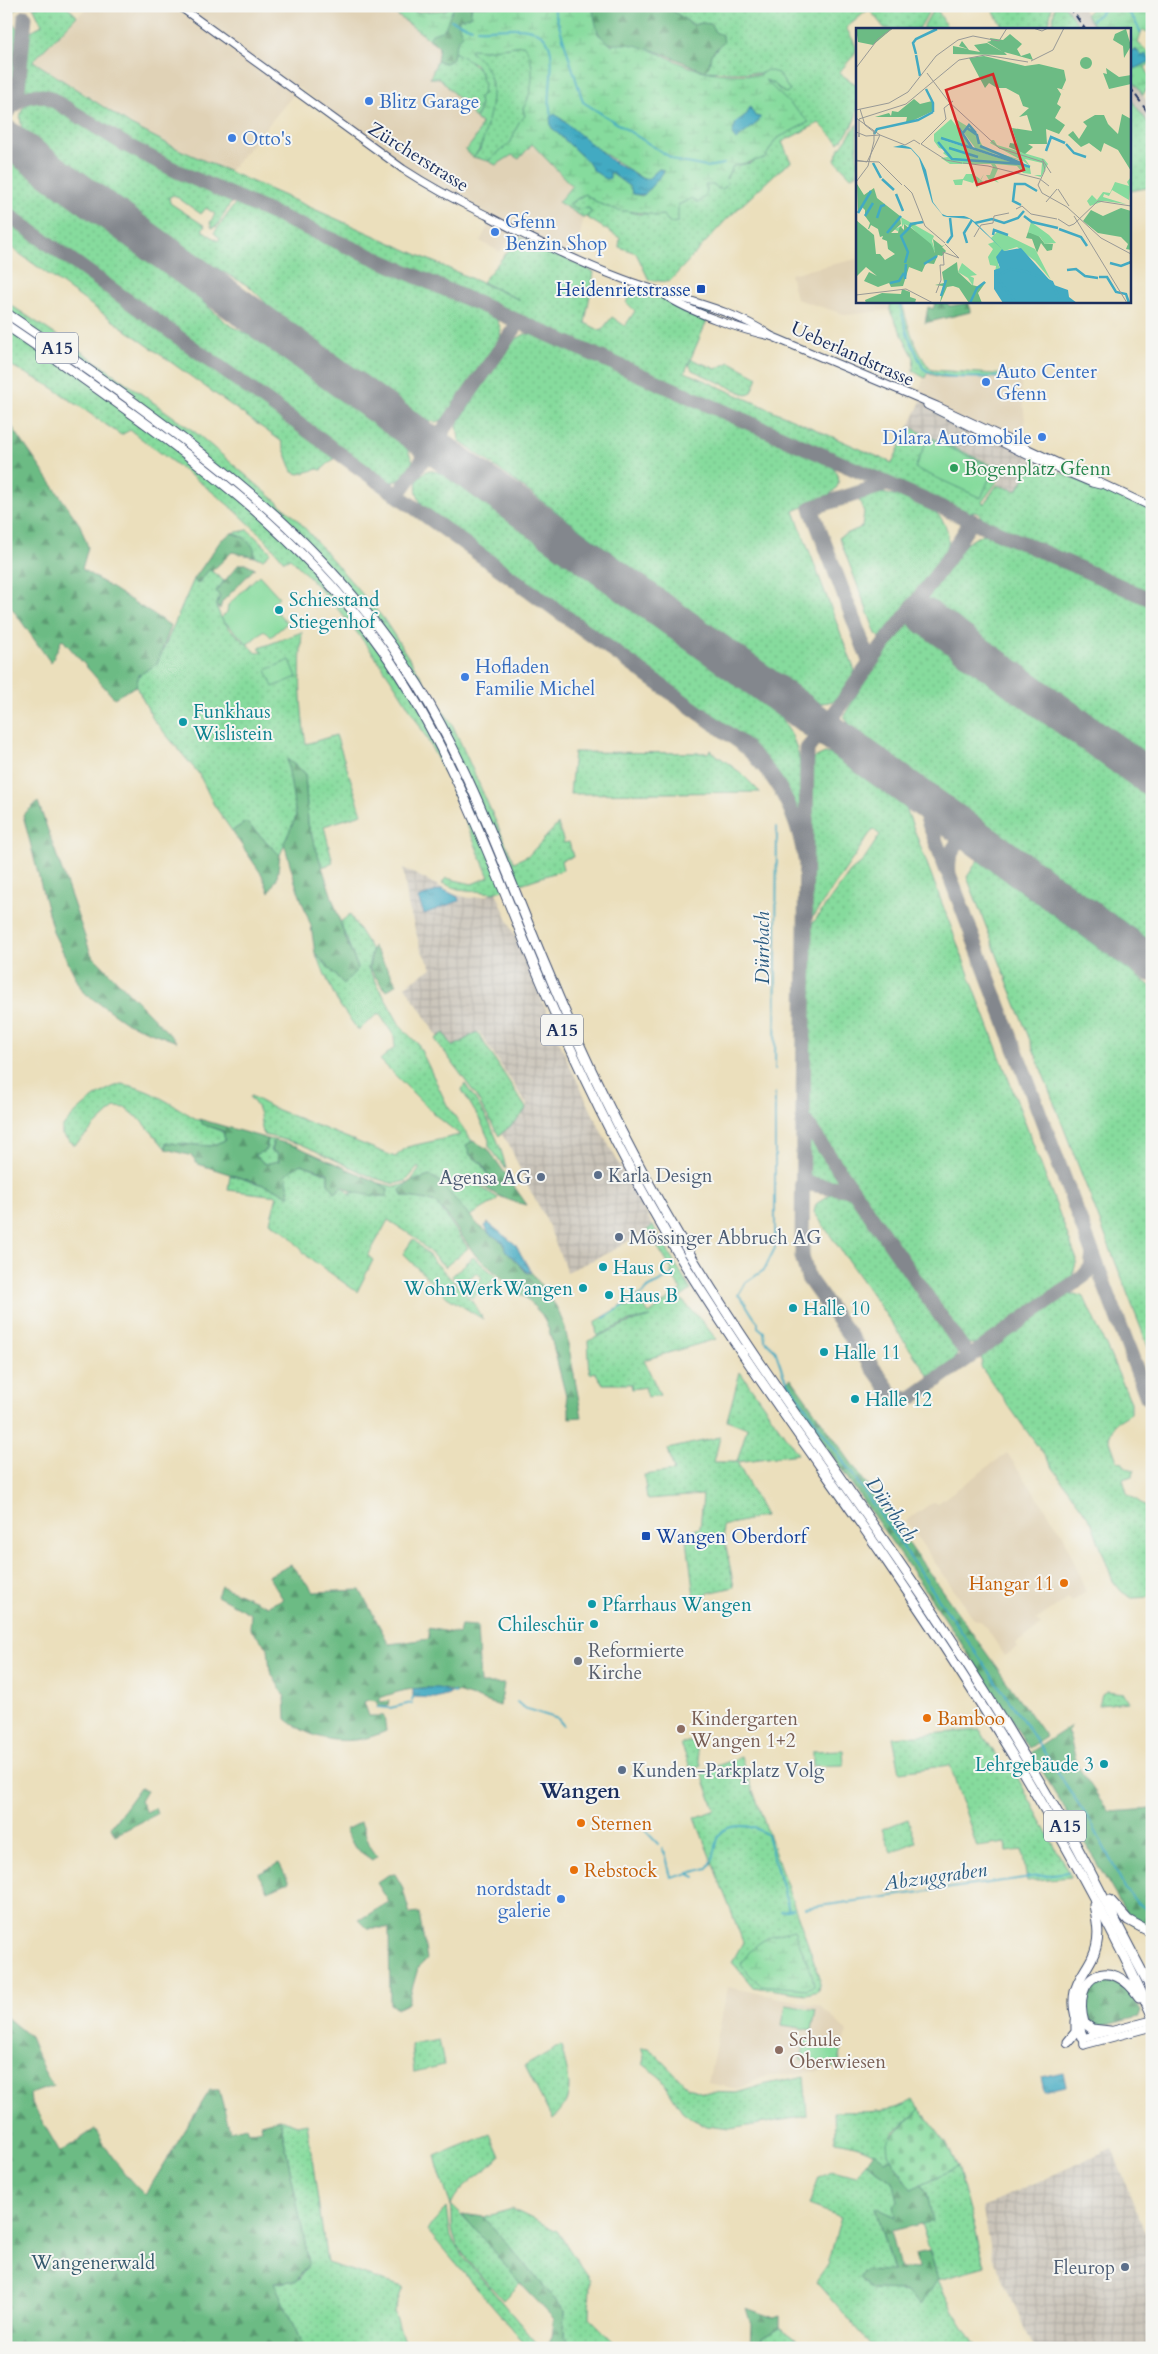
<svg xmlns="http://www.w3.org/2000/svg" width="1158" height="2354" viewBox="0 0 1158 2354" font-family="Cardo,serif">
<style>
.built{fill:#e0d2b6}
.industrial{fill:url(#industrial-grid)}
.railway{fill:#c9c3b8}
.green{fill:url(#green-dots);stroke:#50857e}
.forest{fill:url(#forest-firs);stroke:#447571}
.wetland{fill:url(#wetland-marsh);stroke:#50857e;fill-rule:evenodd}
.cemetery{fill:url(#cemetery-stones);stroke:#50857e}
.pitch{fill:#86db9d;stroke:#50857e}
.water{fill:url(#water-ripples);stroke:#2e6c90}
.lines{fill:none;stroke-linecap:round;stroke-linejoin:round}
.stream{stroke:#42aac2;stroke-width:2}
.taxiway{stroke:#83878d;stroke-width:15}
.runway{stroke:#83878d;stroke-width:36}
.secondary-casing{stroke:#3a496c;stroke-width:9}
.highway-casing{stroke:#3a496c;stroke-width:11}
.secondary{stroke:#fff;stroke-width:7}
.highway{stroke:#fff;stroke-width:9}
.rail{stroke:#1b2f5e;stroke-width:2;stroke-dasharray:8 4;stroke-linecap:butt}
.shop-dot{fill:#3f7fe0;stroke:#f6f6f2;stroke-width:2}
.transit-dot{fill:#1a4fb4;stroke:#f6f6f2;stroke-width:2}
.leisure-dot{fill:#2e9e5b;stroke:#f6f6f2;stroke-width:2}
.culture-dot{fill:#0f9aa8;stroke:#f6f6f2;stroke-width:2}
.service-dot{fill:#5c6f8a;stroke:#f6f6f2;stroke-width:2}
.food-dot{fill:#e8710a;stroke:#f6f6f2;stroke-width:2}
.worship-dot{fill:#6b7280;stroke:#f6f6f2;stroke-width:2}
.education-dot{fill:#8d6e63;stroke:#f6f6f2;stroke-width:2}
.labels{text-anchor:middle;stroke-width:4;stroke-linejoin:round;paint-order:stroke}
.shield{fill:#f6f6f2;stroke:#5d6b8a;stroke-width:1}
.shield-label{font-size:18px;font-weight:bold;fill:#1b2f5e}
.shop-label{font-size:19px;fill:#366cbe;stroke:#f6f6f2;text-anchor:start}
.street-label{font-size:19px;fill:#1b2f5e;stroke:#f6f6f2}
.transit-label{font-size:19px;fill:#164399;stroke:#f6f6f2;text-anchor:end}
.leisure-label{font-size:19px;fill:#27864d;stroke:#f6f6f2;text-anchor:start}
.culture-label{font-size:19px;fill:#0d838f;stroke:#f6f6f2;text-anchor:start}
.service-label{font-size:19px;fill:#4e5e75;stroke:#f6f6f2;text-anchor:start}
.food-label{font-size:19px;fill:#c56008;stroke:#f6f6f2;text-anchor:start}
.worship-label{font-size:19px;fill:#5b616d;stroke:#f6f6f2;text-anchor:start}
.education-label{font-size:19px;fill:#785e54;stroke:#f6f6f2;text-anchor:start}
.park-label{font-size:19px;fill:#365a6e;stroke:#f6f6f2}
.water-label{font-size:20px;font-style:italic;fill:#295a81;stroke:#f6f6f2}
.quarter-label{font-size:21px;font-weight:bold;fill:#1b2f5e;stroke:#f6f6f2}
.inset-river{fill:none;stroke:#42aac2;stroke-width:2.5}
.inset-road{fill:none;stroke:#989996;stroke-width:1}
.view{fill:#d62828;fill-opacity:0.15;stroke:#d62828;stroke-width:2.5}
.inset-edge{fill:none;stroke:#1b2f5e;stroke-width:2.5}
</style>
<defs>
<pattern id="industrial-grid" width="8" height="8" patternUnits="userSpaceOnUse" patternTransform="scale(1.25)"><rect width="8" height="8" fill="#c9c3b8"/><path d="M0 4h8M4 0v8" fill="none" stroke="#aca8a1"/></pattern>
<pattern id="green-dots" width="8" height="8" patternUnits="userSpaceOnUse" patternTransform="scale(1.25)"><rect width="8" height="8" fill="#86db9d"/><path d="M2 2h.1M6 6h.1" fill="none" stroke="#73bc8a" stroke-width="1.8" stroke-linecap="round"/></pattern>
<pattern id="forest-firs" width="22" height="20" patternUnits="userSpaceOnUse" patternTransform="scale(1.25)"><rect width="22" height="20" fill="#6cbb84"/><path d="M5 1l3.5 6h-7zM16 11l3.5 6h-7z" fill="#58986f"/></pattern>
<pattern id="wetland-marsh" width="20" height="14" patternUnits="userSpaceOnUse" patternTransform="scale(1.25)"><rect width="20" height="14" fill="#86db9d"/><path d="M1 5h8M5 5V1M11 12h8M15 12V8" fill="none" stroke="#73bc8a"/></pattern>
<pattern id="cemetery-stones" width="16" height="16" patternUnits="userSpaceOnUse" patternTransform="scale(1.25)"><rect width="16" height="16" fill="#86db9d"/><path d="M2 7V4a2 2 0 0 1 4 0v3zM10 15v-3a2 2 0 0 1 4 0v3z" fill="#73bc8a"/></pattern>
<pattern id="water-ripples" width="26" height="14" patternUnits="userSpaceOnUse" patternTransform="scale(1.25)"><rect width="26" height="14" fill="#42aac2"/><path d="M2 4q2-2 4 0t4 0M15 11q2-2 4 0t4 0" fill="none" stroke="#368ba1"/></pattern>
</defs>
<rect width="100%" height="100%" fill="#f6f6f2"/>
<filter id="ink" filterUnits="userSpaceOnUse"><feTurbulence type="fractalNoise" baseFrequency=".02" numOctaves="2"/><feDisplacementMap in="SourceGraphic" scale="10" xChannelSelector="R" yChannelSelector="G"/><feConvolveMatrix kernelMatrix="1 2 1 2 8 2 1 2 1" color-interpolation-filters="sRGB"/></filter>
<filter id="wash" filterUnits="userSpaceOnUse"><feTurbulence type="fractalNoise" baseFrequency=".0096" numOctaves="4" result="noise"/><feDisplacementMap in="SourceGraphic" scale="20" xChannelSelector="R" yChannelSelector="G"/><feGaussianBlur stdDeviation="1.12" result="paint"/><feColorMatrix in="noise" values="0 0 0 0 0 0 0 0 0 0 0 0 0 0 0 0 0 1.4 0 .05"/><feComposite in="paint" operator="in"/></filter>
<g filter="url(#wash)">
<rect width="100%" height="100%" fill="#ebdfbc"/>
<g class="built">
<polygon points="88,6 179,6 196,18 205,6 385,6 439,47 433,73 440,77 481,123 474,142 466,150 473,157 496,165 512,155 519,158 532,144 572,187 558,202 584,218 579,239 572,256 518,229 500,252 480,241 493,217 435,186 395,160 299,88 229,172 154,137 102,107 33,61"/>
<polygon points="857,259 857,301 891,301 890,310 847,315 796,299 790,274"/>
<polygon points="927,372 940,377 1020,378 1026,428 1018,447 915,398"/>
<polygon points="1007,1453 1063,1534 1086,1592 1072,1602 1068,1598 1036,1620 1041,1626 1015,1644 1017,1648 1005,1656 982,1622 974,1619 906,1521 933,1502 938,1503"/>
<polygon points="728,1987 820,2006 847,2031 839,2069 763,2077 738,2089 708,2083"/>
</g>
<g class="industrial">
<polygon points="921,401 1035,455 1017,491 997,484 1006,470 909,427"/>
<polygon points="403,868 456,895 470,898 485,896 496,892 568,1062 602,1133 653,1226 612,1251 567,1272 545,1217 526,1183 509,1144 501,1134 513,1122 522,1117 527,1105 479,1032 453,1047 444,1033 438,1037 405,986 432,968 421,950 408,904"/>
<polygon points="1112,2148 1143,2228 1152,2244 1152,2348 1034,2348 994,2262 982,2207"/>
</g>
<g class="railway">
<polygon points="1063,6 1081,6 1096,29 1080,29"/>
<polygon points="1129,76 1152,108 1152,128 1129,97"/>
</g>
<g class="green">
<polygon points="6,6 18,6 8,19 19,31 12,97 6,100"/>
<polygon points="33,6 66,6 77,16 33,61 131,125 178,149 520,300 482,282 520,237 594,272 585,323 601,331 612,317 625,326 635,311 626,302 636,289 648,289 712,309 685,372 892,463 909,427 1005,471 982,502 984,504 997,485 1017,491 1033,461 1152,510 1152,596 981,520 980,514 975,512 966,513 892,482 163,161 102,127 60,98 44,92 26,91 22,88 29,32 42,25"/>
<path d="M666 6H831L835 11 863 6H932L919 29H885L869 9 846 28C862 55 858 48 839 73L857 85C857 116 860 118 839 143L819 123 782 142 791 162 776 173 725 221 669 282 649 280 636 253 619 247 620 238 586 217 591 213 578 210 569 204 585 194 600 204 638 214H651L654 216 663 215 670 223 678 205 692 198 698 203 705 197 679 190 726 179 733 166 751 163 763 78 773 83 780 90 790 91 778 74 704 71 709 66 711 54 717 49 715 32 702 23 693 25Z"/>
<polygon points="935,6 946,25 945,29 922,29"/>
<polygon points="990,6 1052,6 1048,29 1004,29"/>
<polygon points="1055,6 1065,6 1081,29 1052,29"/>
<path d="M523 45C538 58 534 95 523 108L525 116C518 124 517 134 511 142 505 150 496 156 488 161L473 157 480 150 492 86 470 52 471 48 485 50Z"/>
<path d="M454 52C470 59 497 79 479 98L480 106 476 119 440 78H430L437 61 445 63 452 60Z"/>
<polygon points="1129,97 1152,128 1152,187 1130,191"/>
<path d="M41 100 54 104 116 145 232 201 217 226 212 228 210 223 215 214 206 208 201 214 174 195 169 197 170 203 205 226 202 230 218 241 220 238 214 233 235 204 240 203 487 312 496 318 501 329 498 347 447 418 436 422 426 421 278 315 250 287 208 263 23 131C17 114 21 102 41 100Z"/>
<polygon points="857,124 857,174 851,177 835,160 838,151"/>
<polygon points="6,159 189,290 228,324 256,339 406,447 413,461 402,479 388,483 6,208"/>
<polygon points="6,219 337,456 321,470 318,469 299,474 293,472 281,441 6,244"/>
<path d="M891 301H902C905 320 918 358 932 370L996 374 1020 373V378L940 377 927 373 925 378 913 371 914 358 892 315 890 310Z"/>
<path d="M6 302 88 356 195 432 296 518 383 618 453 726 514 862 529 855 558 824 564 843 569 842 573 857 561 860 563 870 493 893 458 889 442 883 446 878 472 884 489 877C469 831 451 783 427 739 391 672 344 611 290 558L284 561C243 509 183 471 130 430L121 435 50 386 6 363Z"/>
<path d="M525 334 538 335 827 461C860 491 815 501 794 511L855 671C849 693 839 704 815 703L459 440 457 425 511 342Z"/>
<polygon points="691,359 716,369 730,362 758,377 752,392 747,395 692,370 689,364"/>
<path d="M429 470 444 474 776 713C804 744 801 770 801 810L797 811C786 784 770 764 749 745L427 512C416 498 409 479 429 470Z"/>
<path d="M869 493C905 493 960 507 946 554L881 638 876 634 839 537 862 527 864 512 858 497Z"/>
<polygon points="248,530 271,552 263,559 255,557 254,548 245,538 232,533"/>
<polygon points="982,534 989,535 1152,607 1152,942 852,728 844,716 861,687 961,547"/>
<path d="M209 569 224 581 216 591 220 597 216 605 221 618 230 629 257 653 262 652 259 648 302 632C299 669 300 708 306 744L336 735 362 814 324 826 333 863 322 867 308 824 305 773 288 760 296 817 280 855 246 822 232 831 214 805 199 774 153 719 136 686 139 675 157 664 194 579 198 584Z"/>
<polygon points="710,750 741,773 760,792 570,794 574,752 708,753"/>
<polygon points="825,753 832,755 906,808 1077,1260 1071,1280 980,1344 970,1344 963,1340 825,1144 809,1114 807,1091 808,930 850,872 862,862 880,835 873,829 813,917 809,916 810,766 814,758"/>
<polygon points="978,860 1152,987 1152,1357 967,877"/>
<path d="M350 915 372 950 368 968 401 1027 418 1044 447 1105 472 1141 466 1146 470 1155 482 1164 489 1177 480 1187 498 1198 494 1202 470 1216 438 1180 430 1176 410 1182 419 1170V1166L406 1181 394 1184 374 1178 301 1144 264 1135C258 1119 264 1112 250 1098L251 1096 273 1108 395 1157 407 1147 460 1135 434 1114 380 1060 395 1047 394 1036 379 1013 358 1030 338 1003 315 953 344 984 358 968 340 922Z"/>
<path d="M477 1032 526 1108C521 1120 509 1126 499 1136L473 1091 435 1039 444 1033 453 1047Z"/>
<path d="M121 1084C159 1089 188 1119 223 1132L225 1140 211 1146 166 1143V1149L143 1122 126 1108 115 1107 75 1145 62 1135V1128C77 1109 99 1091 121 1084Z"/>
<path d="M465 1084C483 1110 500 1138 506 1169L489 1146V1140L480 1120 462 1090Z"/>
<path d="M807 1132 842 1184C835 1183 822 1184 815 1180 802 1172 807 1145 807 1132Z"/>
<polygon points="268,1139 274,1140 270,1151 277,1153 279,1161 265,1164 255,1155 266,1150"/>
<path d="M301 1164 328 1174V1183L336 1193 342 1187 353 1197 350 1193C363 1191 374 1197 387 1196L388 1189 379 1183 396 1187 408 1183 400 1190 402 1196 433 1201 442 1210 468 1248 445 1267 413 1236 388 1220 368 1256 373 1260 357 1292 308 1257 286 1232 270 1222 277 1196 228 1190 230 1175 276 1189 288 1196 285 1173Z"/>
<polygon points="832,1193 842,1193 853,1199 954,1340 958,1350 955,1361 935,1376 928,1375 814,1212 816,1204"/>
<polygon points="653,1226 691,1290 680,1298 702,1321 716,1339 644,1360 660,1395 648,1397 645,1387 632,1389 631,1384 603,1384 595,1372 590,1374 588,1341 630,1322 651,1317 629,1321 597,1336 595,1322 622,1306 627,1307 640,1301 649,1314 681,1290 670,1272 672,1270 647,1230"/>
<polygon points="413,1239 473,1302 483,1319 447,1297 403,1254"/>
<polygon points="473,1257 497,1277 472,1298 466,1292 482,1278 477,1272 460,1286 452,1276"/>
<polygon points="1075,1294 1084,1297 1131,1402 1131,1413 1115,1423 1109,1438 1117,1461 1122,1462 1126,1468 1135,1470 1132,1476 1123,1479 1127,1493 1152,1511 1152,1597 1132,1598 1122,1592 1113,1581 1091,1521 981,1367 982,1356 991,1347 1064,1295"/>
<polygon points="740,1372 798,1454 737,1462 765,1516 722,1526 734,1587 708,1593 706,1597 694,1596 686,1532 700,1528 703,1495 647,1499 644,1475 674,1471 668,1449 720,1437 714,1462 737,1462 747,1428 727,1420"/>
<polygon points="1107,1691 1124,1693 1129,1702 1099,1705 1102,1694"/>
<polygon points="980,1730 1002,1765 1012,1767 1071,1877 1027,1881 1022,1850 1007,1852 1006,1843 977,1847 950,1765 900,1772 893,1737"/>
<polygon points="694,1740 701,1765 691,1769 681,1744"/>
<polygon points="741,1757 820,1978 818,1991 806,1994 753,1987 732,1962 743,1942 695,1818 715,1810 701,1772"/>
<polygon points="908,1819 916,1842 891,1852 882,1829"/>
<polygon points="439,2040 444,2065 414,2072 411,2045"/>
<path d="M561 2045C567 2074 579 2097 552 2119L525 2066Z"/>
<polygon points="641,2047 648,2048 657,2055 688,2087 703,2092 736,2093 763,2085 804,2076 807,2116 730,2129 707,2126 694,2120 682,2111 661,2078 643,2064 644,2055"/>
<path d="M913 2100 920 2109 892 2135 888 2153 891 2158 885 2161C870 2148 855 2144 835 2141L834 2112C862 2111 889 2115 913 2100Z"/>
<polygon points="280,2119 297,2125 307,2123 327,2263 403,2287 394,2311 406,2348 301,2348 302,2344 273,2281 280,2283 299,2279 309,2263"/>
<path d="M490 2134 500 2157C485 2173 459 2184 451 2205L477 2230 520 2283 503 2300C488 2283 462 2258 454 2237 450 2226 454 2211 450 2203 444 2187 439 2172 435 2156Z"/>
<polygon points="866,2163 893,2181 899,2203 896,2217 875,2208 893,2272 865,2270 872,2290 905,2291 938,2278 921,2223 932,2221 927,2193 922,2184 958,2167 985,2266 938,2279 945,2296 977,2348 874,2348 816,2281 828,2264 841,2217 809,2205 819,2177 833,2170 855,2176"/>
<polygon points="447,2208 451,2237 464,2258 541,2348 528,2348 427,2230"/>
<polygon points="512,2209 557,2231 590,2280 589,2317 614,2342 607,2348 572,2348 564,2336 565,2311 484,2217"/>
<polygon points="780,2327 797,2340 802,2348 765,2348 761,2344 763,2337"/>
</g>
<g class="forest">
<polygon points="454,6 472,6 470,17 459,26 463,35 458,40 452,60 445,63 437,61 439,47 429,39 432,31 444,29"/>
<path d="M592 6H666L693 25 702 23 711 24 715 32 722 35 724 41 711 54 709 66 704 71C686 64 666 53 647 49 611 41 598 54 592 6Z"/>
<polygon points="936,301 946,301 949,306 969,303 970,312 925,323 928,307 933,309"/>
<polygon points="6,418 80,525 88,547 82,569 171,626 157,664 139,675 136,686 114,698 62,639 51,663 6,600"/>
<polygon points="232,533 245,538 254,548 255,557 232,552 212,571 209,570 197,584 194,579 221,540"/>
<polygon points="239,564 247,564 255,568 222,602 220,609 216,605 220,597 216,591"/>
<polygon points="287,759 305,773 308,824 346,940 358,968 344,984 315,953 311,926 296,885 284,843 296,817"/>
<polygon points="38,802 91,954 177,1042 127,1023 83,992 53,932 23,815"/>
<polygon points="246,822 280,855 277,878 269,892 262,875 232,831"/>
<polygon points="373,946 397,984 386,991 369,968"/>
<path d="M199 1119 268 1139 266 1150 255 1155 265 1164 279 1161 277 1153 271 1151 274 1140 296 1146 379 1183 388 1189 387 1196C373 1197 353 1194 342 1186L336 1193 328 1183V1173L301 1164 286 1174 290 1195 288 1196 276 1189 198 1164 192 1156 166 1149V1143L211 1146 225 1140 223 1131 202 1124Z"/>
<path d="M473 1141 488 1149 527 1205C511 1202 494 1195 482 1185L489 1177 483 1164 471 1156 466 1145Z"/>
<polygon points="430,1176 438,1180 479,1226 504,1243 505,1250 527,1273 532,1273 556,1306 565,1327 582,1417 569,1418 569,1408 549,1330 542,1315 529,1301 476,1256 444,1211 433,1201 402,1196 400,1190 410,1182"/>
<polygon points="791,1378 1046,1737 1029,1748 944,1617 782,1384"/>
<path d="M291 1565 314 1592 360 1590 389 1644 429 1639 428 1628 459 1634 461 1625 477 1626 480 1684H504L500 1706C452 1690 429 1679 380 1698V1702L389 1701 388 1706H378L376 1701 368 1700 364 1702 369 1716H384L386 1731C352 1747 315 1743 286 1719L285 1697 270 1671 268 1648 250 1629 251 1614 217 1596 221 1586 268 1606 283 1599 268 1576Z"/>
<polygon points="1071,1726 1067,1734 1069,1735 1078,1767 1109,1812 1152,1809 1152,1933 1132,1923 1031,1752"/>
<polygon points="140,1787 146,1791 140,1801 146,1812 155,1808 157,1814 115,1835 111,1827"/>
<polygon points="361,1822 370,1846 377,1856 372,1860 355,1848 345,1830"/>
<polygon points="279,1863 289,1882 268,1891 258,1874"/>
<polygon points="395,1874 402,1886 410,1914 419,1913 427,1959 418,1968 408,2003 398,2008 390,2004 389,1928 367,1928 359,1920 389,1902 377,1883 388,1875"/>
<path d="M1105 1978C1123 1979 1134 1996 1141 2011L1139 2017 1098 2027C1083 2019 1085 2007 1085 1993L1098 1980Z"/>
<path d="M6 2017 30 2037 43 2069 53 2086 30 2094 31 2102 60 2152 95 2129C109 2153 124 2176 145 2195L210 2090H219L230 2131 246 2127 248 2132 261 2129 260 2124 280 2119 309 2263 296 2281 274 2282 302 2344 301 2348H6Z"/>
<polygon points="874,2152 885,2161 891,2158 911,2189 922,2184 927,2193 933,2221 891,2231 900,2268 918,2269 915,2254 929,2251 938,2278 921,2305 905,2291 872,2290 859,2278 865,2270 893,2271 875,2207 896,2217 894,2205 898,2202 893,2181 866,2163"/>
<polygon points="462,2214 484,2217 565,2311 564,2336 572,2348 547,2348 552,2337 554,2319 520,2283"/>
<polygon points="746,2308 774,2318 780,2316 780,2327 763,2337 761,2344 765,2348 750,2348 751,2325"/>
</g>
<g class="wetland">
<polygon points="385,6 416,6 415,12 446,10 448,6 454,6 444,30 432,34 429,39"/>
<path d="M472 6H592L598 34 611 45C643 38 674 65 704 71 722 75 742 74 759 75L767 70 778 73 790 91 785 93 773 83 765 80 809 122 776 139 765 158 733 166 726 178 727 184 723 189H718L715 185H705L707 191 705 197 698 203 692 198 678 205V222L670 223 663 215 654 216 651 214 617 210 600 204 585 194 569 204 578 210 584 208 590 209 591 213 584 218 558 202 572 186 532 144 519 159 512 155 496 165 488 161 511 142 519 122 525 116 523 108C533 96 537 57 523 45L485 50 471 49 470 52C498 69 494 98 487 125 484 138 482 148 473 157L465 150C474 142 478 135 481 123L476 119 480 106 479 97 483 94 484 83 481 79V72L474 63 454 52 458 40 463 35 459 26V19L470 17ZM561 118C585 143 615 160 643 179H648L659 169 663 170 642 196 633 194 630 187 610 172V176L594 171 588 162 551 127Z"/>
<polygon points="1094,6 1152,6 1152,32 1142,31 1138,43 1152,55 1152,63 1145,67 1150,77 1152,74 1152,80 1143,95 1129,76 1131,64 1142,57 1137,50 1129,52 1129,29 1096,29 1086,14"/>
<path d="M794 1930 812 1974 814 1986 807 1989 760 1985 748 1973 741 1964C756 1940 767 1937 794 1930Z"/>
</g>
<polygon class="cemetery" points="920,2109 946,2143 958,2167 911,2189 888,2153 887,2142"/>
<g class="pitch">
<polygon points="928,438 994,468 981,498 915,468"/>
<polygon points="259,575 279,597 271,605 287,623 271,637 264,630 248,644 221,618 227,612 228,605"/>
<polygon points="290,660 297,677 273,687 266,670"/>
<polygon points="843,1750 844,1765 813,1766 813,1751"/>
<polygon points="786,2005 816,2010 812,2030 782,2025"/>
<polygon points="805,2039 842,2046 838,2068 801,2060"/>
</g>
<g class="water">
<polygon points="1135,49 1142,56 1146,54 1151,61 1135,69 1132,64 1129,68 1129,52"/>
<path d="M750 107 755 116 760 117V119C753 128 744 133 736 140L732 135 736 122 747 114Z"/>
<polygon points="555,114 612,161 643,179 648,179 659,169 663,170 663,173 644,195 633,194 630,187 610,172 610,178 606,179 594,171 588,162 551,127 550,117"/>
<polygon points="442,889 458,897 459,901 424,914 418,898"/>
<polygon points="488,1223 515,1244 531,1272 527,1272 505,1250 504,1243 489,1233 485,1226"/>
<polygon points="423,1688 438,1688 452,1693 436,1698 413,1697 413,1689"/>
<polygon points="1063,2072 1066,2086 1044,2091 1041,2077"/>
</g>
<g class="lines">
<g class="stream">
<polyline points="553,6 583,102 676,161 706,167 724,164"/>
<path d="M1112 6C1132 11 1132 15 1141 33"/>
<polyline points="451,20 472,28"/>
<polyline points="1092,20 1108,6"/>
<path d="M477 29C494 30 511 26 527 29 569 36 543 87 551 115"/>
<path d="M899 301 907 333 923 368C939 382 990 376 1012 377"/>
<polyline points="775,1069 777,827"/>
<path d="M775 1093V1248L764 1270 745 1283 738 1295C747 1302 749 1313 758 1322V1327L764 1332 765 1340 775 1350 784 1376 1024 1722 1092 1824 1125 1888 1137 1903 1152 1912"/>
<polyline points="604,1318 642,1294 646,1289 674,1274"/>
<polyline points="452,1692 455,1693"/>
<polyline points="412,1700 413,1697"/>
<polyline points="517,1702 524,1708 558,1719 563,1725"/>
<polyline points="377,1707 390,1708 412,1703"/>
<polyline points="639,1824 658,1844"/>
<path d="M662 1848 666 1856 671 1878 708 1868C722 1850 708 1826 741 1826 751 1826 760 1829 767 1835L789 1910"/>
<polyline points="689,1874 695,1877"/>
<polyline points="805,1908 1068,1872"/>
<polyline points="781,1911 793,1909"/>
</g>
<g class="taxiway">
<polyline points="17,100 25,17"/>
<path d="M6 113C19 98 28 92 48 97L126 145 179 172 1152 600"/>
<path d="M6 213 741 743C778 775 796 811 805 858"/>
<polyline points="398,495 519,322"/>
<polyline points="912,607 925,616"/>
<polyline points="870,663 811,508 887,484"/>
<polyline points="877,767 911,792 921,802 947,871"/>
<path d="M997 854 976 839C954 837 947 856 949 874L1147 1397"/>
<polyline points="803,1118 802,1256 808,1278 894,1397 907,1399 913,1397 1084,1276 1091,1267 1093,1255"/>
<polyline points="802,1183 852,1190"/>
<path d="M969 1357 803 1118 807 749C831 721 849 691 871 662 905 615 943 571 971 521"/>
</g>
<g class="runway">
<polyline points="6,138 1152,964"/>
<polyline points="925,616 1152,779"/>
</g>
</g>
</g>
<g filter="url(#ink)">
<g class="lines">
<defs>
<g id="secondary">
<path d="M179 6 403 169C429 186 457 201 486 215 531 239 575 261 623 279 669 297 731 307 771 336"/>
<path d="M665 295C687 311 744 331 771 336L937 406 1152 507"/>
<polyline points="927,405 1033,458 1092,483 1100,485"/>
<polyline points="1084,2045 1083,2038 1152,2020"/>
<polyline points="1084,2045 1152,2027"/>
</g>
<g id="highway">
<path d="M6 313C46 340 86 368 125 396 243 482 339 559 418 685 472 773 506 872 546 967 584 1060 628 1150 679 1236 762 1376 863 1504 951 1639 995 1706 1036 1774 1075 1843 1101 1891 1125 1941 1152 1990"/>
<path d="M6 325C49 354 91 384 134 415 227 483 315 554 382 649 451 747 490 859 535 967 578 1070 627 1170 685 1265 747 1365 817 1460 884 1557 984 1703 1078 1854 1152 2015"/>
<polyline points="1110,1900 1128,1920 1152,1933"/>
<path d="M1110 2031 1092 2029 1084 2023C1071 1974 1111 1955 1139 1997"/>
<path d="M1083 2038C1079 2026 1073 2013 1074 2000 1074 1984 1085 1972 1092 1958 1101 1940 1098 1924 1094 1905"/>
<polyline points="1068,2042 1076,2032 1076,2022"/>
</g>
</defs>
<use href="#secondary" class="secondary-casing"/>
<use href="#highway" class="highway-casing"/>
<use href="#secondary" class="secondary"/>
<use href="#highway" class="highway"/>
<g class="rail">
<polyline points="1069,6 1085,29"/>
<polyline points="1129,86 1152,118"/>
</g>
</g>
</g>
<g class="shop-dot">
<circle cx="369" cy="101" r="5"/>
<circle cx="232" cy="138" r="5"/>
<circle cx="495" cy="232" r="5"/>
<circle cx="986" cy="382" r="5"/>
<circle cx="1042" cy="437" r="5"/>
<circle cx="465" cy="677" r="5"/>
<circle cx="561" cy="1899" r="5"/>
</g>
<g class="transit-dot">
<rect x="696" y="284" width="10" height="10" rx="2.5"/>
<rect x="641" y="1531" width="10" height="10" rx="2.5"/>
</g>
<circle class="leisure-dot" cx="954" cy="468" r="5"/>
<g class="culture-dot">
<circle cx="279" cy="610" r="5"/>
<circle cx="183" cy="722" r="5"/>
<circle cx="603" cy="1267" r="5"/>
<circle cx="583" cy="1288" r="5"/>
<circle cx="609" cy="1295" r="5"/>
<circle cx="793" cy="1308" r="5"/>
<circle cx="824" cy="1352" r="5"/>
<circle cx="855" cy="1399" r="5"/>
<circle cx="592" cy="1604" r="5"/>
<circle cx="594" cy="1624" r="5"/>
<circle cx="1104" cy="1764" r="5"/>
</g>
<g class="service-dot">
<circle cx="598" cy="1175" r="5"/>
<circle cx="541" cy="1177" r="5"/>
<circle cx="619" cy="1237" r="5"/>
<circle cx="622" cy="1770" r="5"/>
<circle cx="1125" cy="2267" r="5"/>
</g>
<g class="food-dot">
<circle cx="1064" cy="1583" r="5"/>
<circle cx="927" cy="1718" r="5"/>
<circle cx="581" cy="1823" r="5"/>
<circle cx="574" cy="1870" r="5"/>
</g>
<circle class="worship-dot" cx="578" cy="1661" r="5"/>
<g class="education-dot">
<circle cx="681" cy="1729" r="5"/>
<circle cx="779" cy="2050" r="5"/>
</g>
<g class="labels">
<g class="shield">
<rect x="36" y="332.5" width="42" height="31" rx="4"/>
<rect x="541" y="1014.5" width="42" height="31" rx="4"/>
<rect x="1044" y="1810.5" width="42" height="31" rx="4"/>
</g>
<g class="shield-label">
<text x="57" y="354">A15</text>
<text x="562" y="1036">A15</text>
<text x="1065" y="1832">A15</text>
</g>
<g class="shop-label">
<text x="379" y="108">Blitz Garage</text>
<text x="242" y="145">Otto's</text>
<text x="505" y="228">Gfenn<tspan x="505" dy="22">Benzin Shop</tspan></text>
<text x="996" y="378">Auto Center<tspan x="996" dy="22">Gfenn</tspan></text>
<text x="1032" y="444" text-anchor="end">Dilara Automobile</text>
<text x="475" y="673">Hofladen<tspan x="475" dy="22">Familie Michel</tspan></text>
<text x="551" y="1895" text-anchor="end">nordstadt<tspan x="551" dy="22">galerie</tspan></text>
</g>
<g class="street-label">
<text transform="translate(419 156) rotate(32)" y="7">Zürcherstrasse</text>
<text transform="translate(853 353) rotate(24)" y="7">Ueberlandstrasse</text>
</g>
<g class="transit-label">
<text x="691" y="296">Heidenrietstrasse</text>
<text x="656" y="1543" text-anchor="start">Wangen Oberdorf</text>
</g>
<g class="leisure-label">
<text x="964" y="475">Bogenplatz Gfenn</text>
</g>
<g class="culture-label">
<text x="289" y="606">Schiesstand<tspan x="289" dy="22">Stiegenhof</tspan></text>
<text x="193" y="718">Funkhaus<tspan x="193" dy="22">Wislistein</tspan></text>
<text x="613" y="1274">Haus C</text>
<text x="573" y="1295" text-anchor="end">WohnWerkWangen</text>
<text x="619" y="1302">Haus B</text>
<text x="803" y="1315">Halle 10</text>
<text x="834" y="1359">Halle 11</text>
<text x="865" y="1406">Halle 12</text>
<text x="602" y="1611">Pfarrhaus Wangen</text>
<text x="584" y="1631" text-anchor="end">Chileschür</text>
<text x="1094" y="1771" text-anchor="end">Lehrgebäude 3</text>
</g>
<g class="service-label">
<text x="608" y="1182">Karla Design</text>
<text x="531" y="1184" text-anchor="end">Agensa AG</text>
<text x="629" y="1244">Mössinger Abbruch AG</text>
<text x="632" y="1777">Kunden-Parkplatz Volg</text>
<text x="1115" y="2274" text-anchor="end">Fleurop</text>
</g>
<g class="food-label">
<text x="1054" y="1590" text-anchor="end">Hangar 11</text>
<text x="937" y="1725">Bamboo</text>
<text x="591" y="1830">Sternen</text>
<text x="584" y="1877">Rebstock</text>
</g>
<g class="worship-label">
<text x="588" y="1657">Reformierte<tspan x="588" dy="22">Kirche</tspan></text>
</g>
<g class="education-label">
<text x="691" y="1725">Kindergarten<tspan x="691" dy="22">Wangen 1+2</tspan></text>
<text x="789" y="2046">Schule<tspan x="789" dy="22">Oberwiesen</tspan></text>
</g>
<g class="park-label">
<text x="93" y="2269">Wangenerwald</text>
</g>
<g class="water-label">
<text transform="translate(762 948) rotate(-90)" y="7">Dürrbach</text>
<text transform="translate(892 1509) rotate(55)" y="7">Dürrbach</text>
<text transform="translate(935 1876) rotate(-8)" y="7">Abzuggraben</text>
</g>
<g class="quarter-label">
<text x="580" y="1798">Wangen</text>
</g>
</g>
<g transform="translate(856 28)">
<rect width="275" height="275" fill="#ebdfbc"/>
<path d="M95 91 117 120 84 111 174 140 175 146 167 145 161 138 139 136 142 141 138 150 143 155 137 152 130 154 129 152H133L130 147H134L137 139 135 136H94L85 130 92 129 87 125 90 123 89 122 83 120 78 113V106ZM101 92 119 103 128 121 165 132 134 115 136 112H138L141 117 188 131 192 136 185 149 178 147H185L186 135 181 142 186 135 169 131 174 138 167 133 120 121 99 93ZM110 146H117L124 151 123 154 128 146 125 152 129 155H124L121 160 119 151 117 155 107 152 106 157H99L97 152 107 151ZM275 149 273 172 256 162 253 168 248 166 247 169 270 176 248 173 234 178 231 173 236 167 241 172 247 164 254 165 259 154 273 158 271 154ZM45 189 78 208 76 213 80 225 55 199 48 196 43 204 38 201 46 198ZM106 235 121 247 114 248 118 250 117 258 112 250 102 244Z" fill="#86db9d"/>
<path d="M0 0H37L17 17 2 14ZM270 1 275 18 268 30 267 18 257 12 259 6ZM154 6 166 16 161 21 165 28 174 25 177 32 148 24 151 27 97 26V18L112 21 103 18 106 13 113 22 124 24 118 17 131 15 147 24 131 14 135 13 134 10 147 12ZM128 28 169 38 183 36 208 42 210 52 206 61 209 62 201 60 205 66 201 76 205 79 199 90 209 97 203 106 190 101 191 116H172L177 119 169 126 153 119 154 115 161 116 156 100 176 103 171 87 163 89 173 80 167 78 163 67 150 60H141L133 55 129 60 113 30ZM224 35a6 6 0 1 1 12 0a6 6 0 1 1-12 0ZM250 40 263 49 275 47V56L253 61 247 45 251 46ZM58 71 64 76 76 73 77 83 54 94H50L51 89H19L33 85 35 88 36 83 42 84ZM266 86 275 91V143L262 122 248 115 245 124 233 115 225 119 212 107 217 103 223 111 231 98 227 94 239 87H248L252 96 262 106ZM1 156 8 167 18 160 21 170 44 188 45 196 35 205H42L44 198 48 202V196L53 200 54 196 66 194 54 199 75 216 79 225 77 211 86 218 89 217 86 219 90 223 86 228 82 227 78 236 70 235 66 244 53 239 47 258 35 259 33 255 22 259 8 253 13 244 21 248 10 239 0 249V192L18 207 20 226H24L29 232 39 226 32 221 31 213 26 211 27 208 24 209 22 201 15 197 13 201H12L14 195 9 188V182L6 179 2 183ZM265 180 275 183V222L270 221 272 216 265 209 242 205 227 193 235 182 247 188ZM172 204 182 207 189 216H197L196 222 191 223 185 215 181 225 176 211 170 210ZM101 234 102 244 116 257 124 259 126 255 130 254 122 265 126 275H113L103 260 97 258 91 259 84 275 87 258 79 257 88 255 86 244ZM46 261 54 264V269L60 271 59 275H10L9 272 26 265 45 266Z" fill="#6cbb84"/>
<path d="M142 203 179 221 195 252 179 233 161 219 148 223 142 236 144 240 139 245 140 238 134 237 132 229 137 221 132 216 138 214 135 210Z" fill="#86db9d"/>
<path d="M175 194 193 207 200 215 189 216 184 209 172 204Z" fill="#86db9d"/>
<path d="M0 96 16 112 37 119 46 117 53 119 55 120 64 130 70 142 77 174 86 186 91 188H108L111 189 115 191 119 194 148 223 165 220 198 257 212 262 213 269 221 275H147L138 261V242L144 240 140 229 146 221 114 191 91 189 87 188 85 185 76 174 63 130 55 121 37 119 16 112Z" fill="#42aac2"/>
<path class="inset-river" d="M60 26 57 15 60 11 81 1M60 27 64 48M70 61 77 75V84M103 100 116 120M111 100 121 107 123 116M107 105 113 97 120 105M18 106 21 101 62 92 77 84M85 110 174 139M82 114 96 131 166 136M210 116 218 125 230 129M124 118 167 136M93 120 122 129M190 123 195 109 209 115M17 135 25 150M26 151 38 162M40 166 47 183M165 177 157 173 159 156H169L181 163M2 185 15 163M9 188 17 175M168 188 176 194 202 200M21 190 25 178 29 177M119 195 136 191 148 195 162 190 168 183M53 200 55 196 67 194M203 201 225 209 231 218M31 205 45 188M137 207 138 202 152 207M91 215 96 208 94 190M111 215 108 205 116 192M49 235 52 224 45 208 53 200M254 235 265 238 275 234M68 236 81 228M211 242 220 241 229 248 242 250M139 249 155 241 171 244 196 254 205 275M243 249H251L260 264 270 266 273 275M49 251 50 236M142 251 160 275M34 255 43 253 48 245M85 268 90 252M114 275 121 260 129 254"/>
<path class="inset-road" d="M177 0 186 3 192 0M175 33 197 22 208 0M0 40 22 11 37 0M71 45 93 74 143 120 187 134 189 142 182 157 186 165 211 179 245 210 275 226M0 82 33 75 52 64 80 28 102 12 117 8 143 13 151 0M0 90 24 107 11 134 0 132M0 104 10 108 24 107 49 117 58 112 64 116M3 106V109V91L50 76 103 32 129 27 172 34M65 116 90 91 88 80 97 73M65 116 90 132 106 135M186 131 195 145M0 133 23 134 46 157M107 135 132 138M132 138 184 151 193 158M0 154 12 138 18 113V104L9 97 4 81M48 157 56 165 69 198 89 215M202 161 213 178M0 169V186M190 174 201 161M160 181 166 178 175 186 201 191M218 188 271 275M202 191 213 198 218 196M218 196 242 173 275 178M118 209 125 197 137 195 138 188 153 185M89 216 103 230M50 261 77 275M80 265 85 252 84 237H88L87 224 103 230M0 267 50 261"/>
<path class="view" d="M137 46 168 142 121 157 90 62Z"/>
<rect width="275" height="275" class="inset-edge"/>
</g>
<rect width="1158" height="2354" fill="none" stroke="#f6f6f2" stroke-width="25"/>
</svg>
